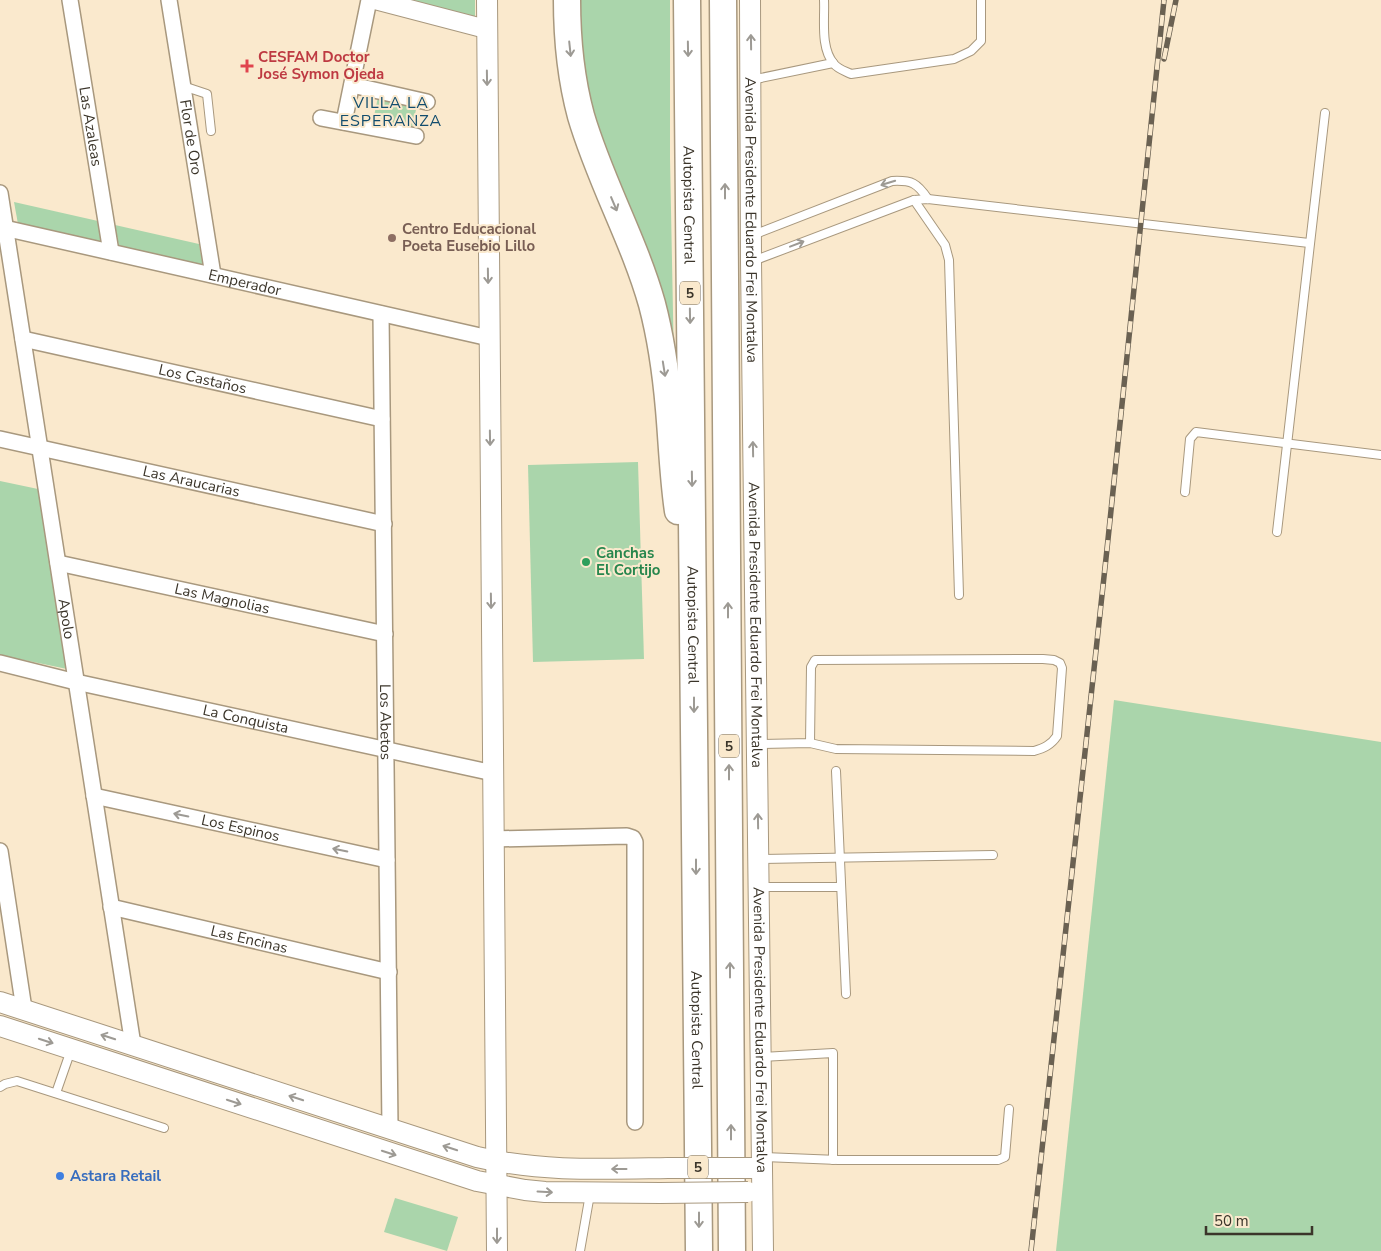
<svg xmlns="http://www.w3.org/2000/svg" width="1381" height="1251" viewBox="0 0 1381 1251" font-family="'Nunito Sans',sans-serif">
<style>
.green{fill:#aad5ab}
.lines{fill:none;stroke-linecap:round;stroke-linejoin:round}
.service-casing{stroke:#a8987e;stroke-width:10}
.minor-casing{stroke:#a8987e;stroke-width:18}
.tertiary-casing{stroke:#a8987e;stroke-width:20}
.secondary-casing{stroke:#a8987e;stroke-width:22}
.motorway-casing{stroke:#a8987e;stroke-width:29}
.service{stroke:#fff;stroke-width:8}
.minor{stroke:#fff;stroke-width:15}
.tertiary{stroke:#fff;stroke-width:18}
.secondary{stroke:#fff;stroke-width:20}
.motorway{stroke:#fff;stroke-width:26}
.rail-casing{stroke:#6a6152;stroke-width:5.5}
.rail{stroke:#fae9cd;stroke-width:4;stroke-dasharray:11;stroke-linecap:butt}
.secondary-bridge-casing{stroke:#a8987e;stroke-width:22;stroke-linecap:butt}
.secondary-bridge{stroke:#fff;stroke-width:20}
.oneway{stroke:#9d9a94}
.health-dot{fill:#e0444e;stroke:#fae9cd;stroke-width:2}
.education-dot{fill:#8d6e63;stroke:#fae9cd;stroke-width:2}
.leisure-dot{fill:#2e9e5b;stroke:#fae9cd;stroke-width:2}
.shop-dot{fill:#3f7fe0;stroke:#fae9cd;stroke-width:2}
.labels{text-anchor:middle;stroke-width:4;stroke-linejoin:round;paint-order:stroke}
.shield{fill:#fae9cd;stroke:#746b5b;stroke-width:1}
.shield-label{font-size:14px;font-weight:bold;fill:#3b352a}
.health-label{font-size:15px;font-weight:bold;fill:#be3a42;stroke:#fae9cd;text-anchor:start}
.street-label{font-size:15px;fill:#3b352a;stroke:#fae9cd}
.education-label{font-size:15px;font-weight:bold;fill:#785e54;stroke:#fae9cd;text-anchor:start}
.leisure-label{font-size:15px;font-weight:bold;fill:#27864d;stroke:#fae9cd;text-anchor:start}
.shop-label{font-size:15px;font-weight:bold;fill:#366cbe;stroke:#fae9cd;text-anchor:start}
.neighbourhood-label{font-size:16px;letter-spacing:1px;fill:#124d6e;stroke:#fae9cd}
</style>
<rect width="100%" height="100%" fill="#fae9cd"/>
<g class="green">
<polygon points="413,0 475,0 475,18"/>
<polygon points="577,0 670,0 670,158 674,364 594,126 583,83"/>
<polygon points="378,97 417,105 412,128 373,121"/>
<polygon points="14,202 98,221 102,243 18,224"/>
<polygon points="115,225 199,244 203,266 119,247"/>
<polygon points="638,462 644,659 533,662 528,465"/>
<polygon points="0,481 38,489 67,669 0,655"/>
<polygon points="1114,700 1381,742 1381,1251 1056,1251"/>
<polygon points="395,1198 458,1217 447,1251 384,1232"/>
</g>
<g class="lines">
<defs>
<g id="service">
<path d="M824 0C825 19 820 48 834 64 838 69 845 71 851 74L954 59 971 51 981 41V0"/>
<polyline points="751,80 833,63"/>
<polyline points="183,86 207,94 211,131"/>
<polyline points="914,200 945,245 949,260 959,595"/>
<path d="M753 235 892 181C912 180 917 183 928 199"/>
<polyline points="753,261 914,200 928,199 1309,243"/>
<polyline points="1185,492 1190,439 1196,432 1381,455"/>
<polyline points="1277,532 1325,113"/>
<path d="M759 744 810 743 836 749 1034 751C1044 748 1051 745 1057 736L1062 668 1060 663 1054 660 1043 659 815 660 811 667 810 743"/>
<polyline points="836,771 846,994"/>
<polyline points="760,859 993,855"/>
<polyline points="758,887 841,887"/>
<polyline points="762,1057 833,1053 833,1160"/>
<polyline points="0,1087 5,1084 17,1081 164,1128"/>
<polyline points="56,1093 71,1050"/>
<polyline points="764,1157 838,1160 998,1160 1005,1157 1009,1109"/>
<polyline points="580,1251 590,1194"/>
</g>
<g id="minor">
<path id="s1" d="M70 0 111 252"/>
<path id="s2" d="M169 0 213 275"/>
<polyline points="352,85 427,102"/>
<polyline points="321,118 416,136"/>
<polyline points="344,122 369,0"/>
<path id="s3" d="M0 193 133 1045"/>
<path id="s4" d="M0 227 489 338"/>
<path id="s5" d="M381 314 390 1128"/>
<path id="s6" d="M23 339 382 419"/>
<path id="s7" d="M0 439 384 524"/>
<path id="s8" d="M58 563 385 634"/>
<path id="s9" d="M0 663 76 682 493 773"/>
<path id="s10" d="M94 796 387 860"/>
<polyline points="493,839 627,836 633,838 635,842 635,1122"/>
<polyline points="0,851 24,1009"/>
<path id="s11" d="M111 907 389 972"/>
</g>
<polyline id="tertiary" points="375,0 486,29"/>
<g id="secondary">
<polyline points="487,0 497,1251"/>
<path id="s12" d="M750 0 751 261 763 1251"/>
<path d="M0 1002 477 1157C540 1172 604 1169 668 1168"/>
<polyline points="0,1026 477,1181 525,1190 545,1192 660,1193"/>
</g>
<g id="motorway">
<path d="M567 0C567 39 571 79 581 116 600 181 634 240 652 304 661 338 666 374 669 409 672 443 673 477 678 511"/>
<path id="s13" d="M687 0 699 1251"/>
<polyline points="723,0 732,1251"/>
</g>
</defs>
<use href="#service" class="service-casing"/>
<use href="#minor" class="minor-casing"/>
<use href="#tertiary" class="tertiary-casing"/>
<use href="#secondary" class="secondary-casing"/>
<use href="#motorway" class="motorway-casing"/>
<use href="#service" class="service"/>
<use href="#minor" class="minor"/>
<use href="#tertiary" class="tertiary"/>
<use href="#secondary" class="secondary"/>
<use href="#motorway" class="motorway"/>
<defs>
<g id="rail">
<polyline points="1164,59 1176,0"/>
<polyline points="1031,1251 1107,549 1164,0"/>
</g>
</defs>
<use href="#rail" class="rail-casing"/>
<use href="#rail" class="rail"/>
<defs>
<g id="secondary-bridge">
<polyline points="668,1168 752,1168"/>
<polyline points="660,1193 748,1192"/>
</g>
</defs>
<use href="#secondary-bridge" class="secondary-bridge-casing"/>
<use href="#secondary-bridge" class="secondary-bridge"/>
</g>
<defs><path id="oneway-shaft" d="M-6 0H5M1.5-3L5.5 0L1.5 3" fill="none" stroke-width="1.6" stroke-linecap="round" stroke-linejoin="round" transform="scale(1.25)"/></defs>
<g class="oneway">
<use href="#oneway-shaft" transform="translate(751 42) rotate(-91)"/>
<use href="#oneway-shaft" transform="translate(570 49) rotate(84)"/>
<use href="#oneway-shaft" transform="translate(688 49) rotate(89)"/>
<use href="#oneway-shaft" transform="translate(487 78) rotate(89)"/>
<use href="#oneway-shaft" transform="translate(888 183) rotate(163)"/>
<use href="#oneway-shaft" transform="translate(725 191) rotate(-90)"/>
<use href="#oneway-shaft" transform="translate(614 204) rotate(67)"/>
<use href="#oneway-shaft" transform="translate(797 244) rotate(-21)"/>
<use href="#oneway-shaft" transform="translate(488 276) rotate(89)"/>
<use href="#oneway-shaft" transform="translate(690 316) rotate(89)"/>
<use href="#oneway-shaft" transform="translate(664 369) rotate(81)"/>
<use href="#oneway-shaft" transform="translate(490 438) rotate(89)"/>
<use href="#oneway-shaft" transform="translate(753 449) rotate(-91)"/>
<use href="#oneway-shaft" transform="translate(692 479) rotate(89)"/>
<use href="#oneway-shaft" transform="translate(491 601) rotate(89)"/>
<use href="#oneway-shaft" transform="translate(728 610) rotate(-90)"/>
<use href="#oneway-shaft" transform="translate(694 705) rotate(90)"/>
<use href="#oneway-shaft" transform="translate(729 772) rotate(-90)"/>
<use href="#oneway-shaft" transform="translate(181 815) rotate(-168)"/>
<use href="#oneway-shaft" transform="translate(758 821) rotate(-91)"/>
<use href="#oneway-shaft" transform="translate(340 850) rotate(-168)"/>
<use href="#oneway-shaft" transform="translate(696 867) rotate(90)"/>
<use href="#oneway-shaft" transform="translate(730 970) rotate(-90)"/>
<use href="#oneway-shaft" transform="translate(108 1037) rotate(-162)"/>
<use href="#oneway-shaft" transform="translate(46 1041) rotate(18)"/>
<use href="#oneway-shaft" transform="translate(296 1098) rotate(-162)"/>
<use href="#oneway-shaft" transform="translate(234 1102) rotate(18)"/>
<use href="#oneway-shaft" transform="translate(731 1132) rotate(-90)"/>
<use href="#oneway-shaft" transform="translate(450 1148) rotate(-162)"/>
<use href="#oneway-shaft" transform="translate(389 1153) rotate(18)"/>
<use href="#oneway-shaft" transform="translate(619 1169) rotate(180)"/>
<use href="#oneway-shaft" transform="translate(545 1192) rotate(3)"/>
<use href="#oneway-shaft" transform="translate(699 1220) rotate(90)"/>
<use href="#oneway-shaft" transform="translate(497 1236) rotate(90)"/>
</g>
<path class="health-dot" d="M244.5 58.5h5v5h5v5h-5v5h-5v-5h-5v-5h5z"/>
<circle class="education-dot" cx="392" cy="238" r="5"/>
<circle class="leisure-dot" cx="586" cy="562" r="5"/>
<circle class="shop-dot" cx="60" cy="1176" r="5"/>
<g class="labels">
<g class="shield">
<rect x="680" y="281.5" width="20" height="23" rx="4"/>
<rect x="719" y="734.5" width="20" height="23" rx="4"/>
<rect x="688" y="1155.5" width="20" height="23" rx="4"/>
</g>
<g class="shield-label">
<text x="690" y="298">5</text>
<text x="729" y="751">5</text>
<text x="698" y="1172">5</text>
</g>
<g class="health-label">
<text x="258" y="62">CESFAM Doctor<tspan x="258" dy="17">José Symon Ojeda</tspan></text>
</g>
<g class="street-label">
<text dy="5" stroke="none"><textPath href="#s1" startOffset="128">Las Azaleas</textPath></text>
<text dy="5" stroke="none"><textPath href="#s2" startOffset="139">Flor de Oro</textPath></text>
<text dy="5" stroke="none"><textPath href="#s13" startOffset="205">Autopista Central</textPath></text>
<text dy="5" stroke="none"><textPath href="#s12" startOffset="220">Avenida Presidente Eduardo Frei Montalva</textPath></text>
<text dy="5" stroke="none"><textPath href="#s4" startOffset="251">Emperador</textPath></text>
<text dy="5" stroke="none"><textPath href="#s6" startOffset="184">Los Castaños</textPath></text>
<text dy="5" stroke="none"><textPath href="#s7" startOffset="196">Las Araucarias</textPath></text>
<text dy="5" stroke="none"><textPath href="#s8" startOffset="168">Las Magnolias</textPath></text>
<text dy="5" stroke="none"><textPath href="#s3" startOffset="431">Apolo</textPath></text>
<text dy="5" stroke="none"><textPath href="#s13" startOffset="625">Autopista Central</textPath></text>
<text dy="5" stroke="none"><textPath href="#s12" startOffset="625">Avenida Presidente Eduardo Frei Montalva</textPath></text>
<text dy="5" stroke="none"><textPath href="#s9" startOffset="252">La Conquista</textPath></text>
<text dy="5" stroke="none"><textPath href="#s5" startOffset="408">Los Abetos</textPath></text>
<text dy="5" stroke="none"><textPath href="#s10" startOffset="150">Los Espinos</textPath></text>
<text dy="5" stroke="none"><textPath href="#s11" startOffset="142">Las Encinas</textPath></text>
<text dy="5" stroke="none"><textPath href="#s13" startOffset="1030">Autopista Central</textPath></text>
<text dy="5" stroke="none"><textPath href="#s12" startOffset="1030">Avenida Presidente Eduardo Frei Montalva</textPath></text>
</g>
<g class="education-label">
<text x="402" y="234">Centro Educacional<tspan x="402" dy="17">Poeta Eusebio Lillo</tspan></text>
</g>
<g class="leisure-label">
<text x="596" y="558">Canchas<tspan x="596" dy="17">El Cortijo</tspan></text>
</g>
<g class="shop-label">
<text x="70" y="1181">Astara Retail</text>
</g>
<g class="neighbourhood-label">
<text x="391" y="108">VILLA LA<tspan x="391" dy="18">ESPERANZA</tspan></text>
</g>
</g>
<path d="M1206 1226v8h106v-8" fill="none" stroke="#3b352a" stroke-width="2.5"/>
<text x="1214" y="1226" font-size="15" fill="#3b352a" stroke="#fae9cd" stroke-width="4" paint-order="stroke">50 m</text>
</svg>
